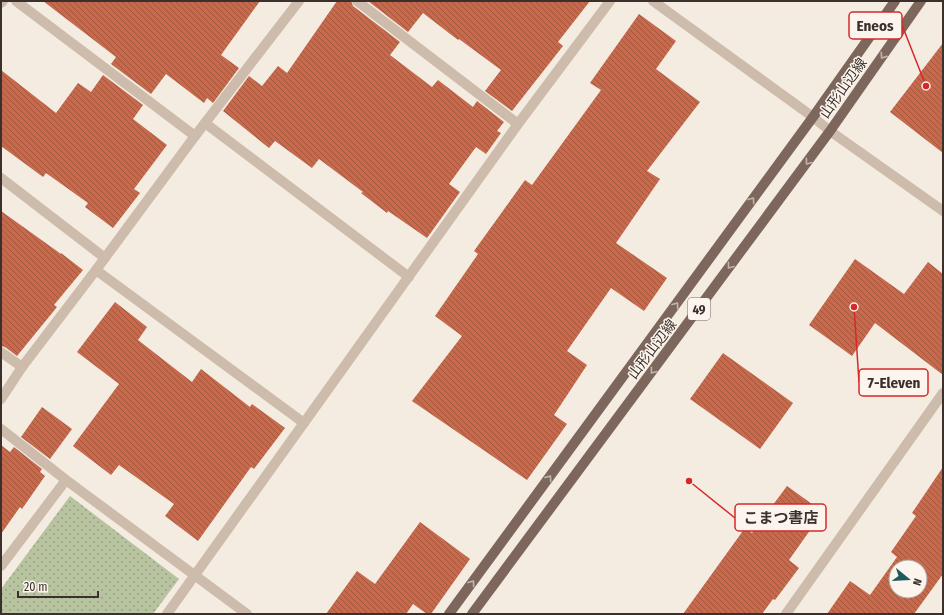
<svg xmlns="http://www.w3.org/2000/svg" width="944" height="615" viewBox="0 0 944 615" font-family="'Fira Sans Condensed','Noto Sans JP',sans-serif">
<style>
.park{fill:url(#park-dots)}
.building{fill:url(#building-back-hatch);fill-rule:evenodd}
.lines{fill:none;stroke-linecap:round;stroke-linejoin:round}
.minor{stroke:#cdbbac;stroke-width:10}
.major{stroke:#7d675c;stroke-width:10}
.oneway{stroke:#c2b5ac}
.labels{text-anchor:middle;stroke-width:3;stroke-linejoin:round;paint-order:stroke}
.shield{fill:#fbf5ee;stroke:#756b66;stroke-width:1}
.shield-label{font-size:13px;font-weight:bold;fill:#3b302b}
.street-label{font-size:14px;fill:#3b302b;stroke:#fbf5ee}
.leader{fill:none;stroke:#d62828;stroke-width:1.5}
.callout-dot{fill:#d62828;stroke:#fbf5ee;stroke-width:1.5}
.callout{fill:#fbf5ee;stroke:#d62828;stroke-width:1.5}
.callout-label{font-size:15px;text-anchor:middle;font-weight:bold;fill:#3b302b}
</style>
<defs>
<pattern id="park-dots" width="8" height="8" patternUnits="userSpaceOnUse"><rect width="8" height="8" fill="#b8c4a0"/><path d="M2 2h.1M6 6h.1" fill="none" stroke="#97a083" stroke-width="1.8" stroke-linecap="round"/></pattern>
<pattern id="building-back-hatch" width="6" height="6" patternUnits="userSpaceOnUse"><rect width="6" height="6" fill="#c8694b"/><path d="M-1 5l2 2M0 0l6 6M5-1l2 2" fill="none" stroke="#a4573f"/></pattern>
</defs>
<rect width="100%" height="100%" fill="#f4ebe1"/>
<polygon class="park" points="70,496 179,579 153,614 1,614 1,589"/>
<g class="building">
<polygon points="43,1 260,1 221,55 239,68 213,103 207,98 204,103 166,74 151,94 111,64 116,57"/>
<polygon points="337,1 351,1 353,6 400,42 390,55 432,87 438,80 473,107 477,101 504,122 497,131 501,133 486,154 476,147 449,184 460,192 427,238 388,211 387,213 361,193 363,192 319,159 312,168 275,141 269,148 223,111 249,76 262,86 278,66 287,73"/>
<polygon points="368,1 590,1 558,42 563,46 512,111 485,91 501,70 459,39 458,40 423,13 408,32"/>
<polygon points="639,14 676,41 656,69 700,102 647,171 660,179 616,243 667,278 644,311 611,288 567,351 587,365 554,415 567,424 527,480 412,401 462,336 435,316 478,254 474,251 525,180 532,185 601,90 590,83"/>
<polygon points="943,43 943,153 890,112"/>
<polygon points="1,70 56,113 78,83 91,92 103,75 143,105 133,119 167,145 134,189 140,193 113,228 85,207 88,203 46,173 43,177 1,146"/>
<polygon points="1,211 61,254 61,253 83,270 54,305 57,307 17,356 5,347 1,346"/>
<polygon points="855,259 904,294 928,262 943,274 943,375 875,323 852,356 809,325"/>
<polygon points="115,302 147,327 138,340 192,382 201,369 250,407 252,404 285,428 254,469 251,467 198,541 165,516 174,504 119,465 111,475 73,446 119,384 77,352"/>
<polygon points="723,353 793,403 760,449 690,399"/>
<polygon points="42,407 72,429 50,459 21,437"/>
<polygon points="1,445 10,452 14,447 42,469 40,472 45,476 22,509 20,507 1,534"/>
<path d="M943 467V574L914 614H827L850 581 870 595 897 557 891 552 916 516 912 513ZM896 567H920V591H896Z"/>
<polygon points="787,486 823,512 789,560 799,568 775,600 773,599 762,614 683,614 745,528 752,533"/>
<polygon points="420,522 470,559 431,614 427,614 413,604 406,614 326,614 357,571 375,584"/>
</g>
<g class="lines">
<g class="minor">
<polyline points="16,1 195,136"/>
<polyline points="357,1 518,124"/>
<polyline points="653,1 813,117 830,131 943,211"/>
<polyline points="1,3 3,1"/>
<polyline points="205,123 409,277"/>
<polyline points="1,178 105,258"/>
<polyline points="96,270 304,423"/>
<polyline points="1,352 22,367"/>
<polyline points="1,399 22,367 96,270 195,136 299,1"/>
<polyline points="1,429 66,480 247,614"/>
<polyline points="1,566 66,480"/>
<polyline points="167,614 518,124 610,1"/>
<polyline points="786,614 943,393"/>
</g>
<g class="major">
<polyline points="449,614 813,117 895,1"/>
<polyline points="472,614 830,131 921,1"/>
</g>
</g>
<defs><path id="oneway-chevron" d="M-2-3.5L2.5 0L-2 3.5" fill="none" stroke-width="1.6" stroke-linecap="round" stroke-linejoin="round"/></defs>
<g class="oneway">
<use href="#oneway-chevron" transform="translate(883 56) rotate(125)"/>
<use href="#oneway-chevron" transform="translate(808 162) rotate(127)"/>
<use href="#oneway-chevron" transform="translate(752 200) rotate(-54)"/>
<use href="#oneway-chevron" transform="translate(730 266) rotate(127)"/>
<use href="#oneway-chevron" transform="translate(676 305) rotate(-54)"/>
<use href="#oneway-chevron" transform="translate(653 371) rotate(127)"/>
<use href="#oneway-chevron" transform="translate(549 478) rotate(-54)"/>
<use href="#oneway-chevron" transform="translate(472 583) rotate(-54)"/>
</g>
<g class="labels">
<rect class="shield" x="688" y="298" width="22" height="22" rx="3"/>
<g class="shield-label">
<text x="699" y="314">49</text>
</g>
<g class="street-label">
<text transform="translate(843 88) rotate(-55)" y="5">山形山辺線</text>
<text transform="translate(652 349) rotate(-53)" y="5">山形山辺線</text>
</g>
</g>
<path class="leader" d="M926 86L902 25M854 307L859 382M689 481L735 518"/>
<g class="callout-dot">
<circle cx="926" cy="86" r="4"/>
<circle cx="854" cy="307" r="4"/>
<circle cx="689" cy="481" r="4"/>
</g>
<g class="callout">
<rect x="849" y="12" width="53" height="27" rx="4"/>
<rect x="859" y="369" width="69" height="27" rx="4"/>
<rect x="735" y="504" width="91" height="27" rx="4"/>
</g>
<g class="callout-label">
<text x="875" y="31">Eneos</text>
<text x="894" y="388">7-Eleven</text>
<text x="781" y="523">こまつ書店</text>
</g>
<rect width="944" height="615" fill="none" stroke="#3b302b" stroke-width="4"/>
<g transform="translate(908 579) rotate(108)"><circle r="19" fill="#fbf5ee" stroke="#aea6a0"/>
<path d="M0-3L7 15L0 10L-7 15Z" fill="#1f5a5e"/>
<text y="-6" font-size="11" font-weight="bold" text-anchor="middle" fill="#3b302b">N</text>
</g>
<path d="M18 591v6h80v-6" fill="none" stroke="#3b302b" stroke-width="2"/>
<text x="24" y="591" font-size="12" fill="#3b302b" stroke="#fbf5ee" stroke-width="3" paint-order="stroke">20 m</text>
</svg>
